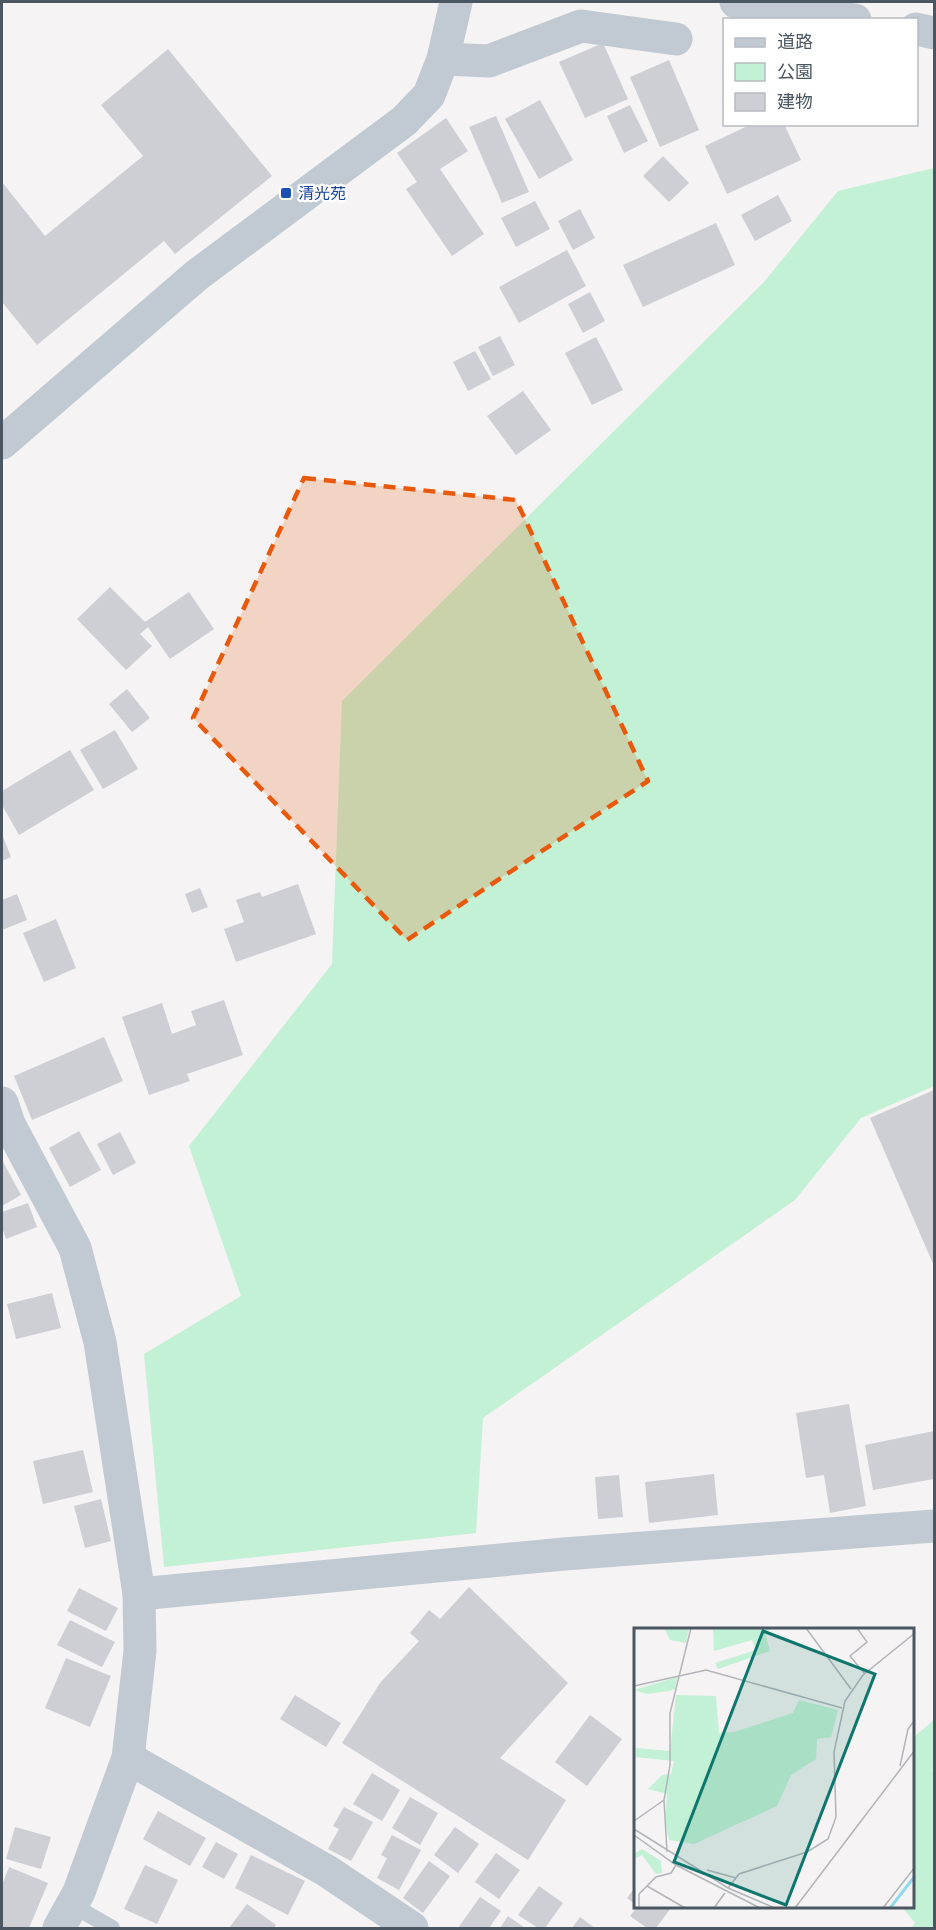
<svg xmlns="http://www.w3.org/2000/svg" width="936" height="1930" viewBox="0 0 936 1930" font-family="'Golos Text','Noto Sans JP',sans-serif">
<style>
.green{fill:#c3f1d5}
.building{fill:#cdcfd5}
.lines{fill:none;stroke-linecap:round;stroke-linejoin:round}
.service{stroke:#c1cad2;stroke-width:16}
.minor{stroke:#c1cad2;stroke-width:33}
.tertiary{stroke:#c1cad2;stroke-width:33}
.marked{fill:#e8590c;fill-opacity:0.2;stroke:#e8590c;stroke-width:4.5;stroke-dasharray:12 8;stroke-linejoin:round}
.transit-dot{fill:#1a4fb4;stroke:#fff;stroke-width:2}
.labels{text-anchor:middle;stroke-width:4.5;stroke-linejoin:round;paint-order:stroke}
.transit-label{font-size:16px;fill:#164399;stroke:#fff;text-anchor:start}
.inset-river{fill:none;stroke:#90daee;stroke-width:3}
.inset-road{fill:none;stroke:#b1b4b9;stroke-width:1.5}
.view{fill:#0f766e;fill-opacity:0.15;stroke:#0f766e;stroke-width:3}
.inset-edge{fill:none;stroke:#4a5661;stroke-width:3}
</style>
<rect width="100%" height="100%" fill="#f5f3f3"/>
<g class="green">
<polygon points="934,168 934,1086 861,1118 795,1200 483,1418 476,1533 164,1567 144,1354 241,1296 189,1146 332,964 342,701 764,282 838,191"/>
<polygon points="934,1720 934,1768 932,1770 934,1773 934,1928 911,1928 915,1923 903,1908 914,1908 914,1737"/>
</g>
<g class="building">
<polygon points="603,43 628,99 585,118 559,62"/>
<polygon points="168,49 272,176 175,254 164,241 37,345 2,302 2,182 45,236 143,156 101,105"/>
<polygon points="669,60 699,130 660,147 630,77"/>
<polygon points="540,100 573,160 539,179 505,119"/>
<polygon points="630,105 648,141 624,153 607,116"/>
<polygon points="496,116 529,192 502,203 469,127"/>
<polygon points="446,118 468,151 440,169 484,234 452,256 406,189 417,182 397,153"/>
<polygon points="752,124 784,124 801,160 727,194 705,146"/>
<polygon points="663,156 689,183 669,202 643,176"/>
<polygon points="778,195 792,221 755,241 741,215"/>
<polygon points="535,201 550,229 516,247 501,218"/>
<polygon points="580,209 595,238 573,250 558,221"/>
<polygon points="716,223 735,265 643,307 623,265"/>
<polygon points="567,250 586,286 519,323 499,287"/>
<polygon points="590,292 605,321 583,333 568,304"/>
<polygon points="500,336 515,365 493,376 478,347"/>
<polygon points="596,337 623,390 592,405 565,353"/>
<polygon points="475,351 491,379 468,391 453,362"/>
<polygon points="523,391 551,430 516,455 487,416"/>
<polygon points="110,587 145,622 189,592 214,629 170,659 148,627 140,634 152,646 126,670 77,619"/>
<polygon points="127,689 150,718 132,732 109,704"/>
<polygon points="115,730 138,769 103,789 80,750"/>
<polygon points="70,750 94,790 19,835 2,805 2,791"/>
<polygon points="2,834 11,857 2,861"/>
<polygon points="298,884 316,934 236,962 224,929 244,922 236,900 260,892 262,897"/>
<polygon points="200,888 208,907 192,913 185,894"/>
<polygon points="17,894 27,920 2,930 2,900"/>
<polygon points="56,919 76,968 44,982 23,933"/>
<polygon points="224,1000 243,1055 187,1074 190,1081 149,1095 122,1017 162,1003 172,1034 196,1025 191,1011"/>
<polygon points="104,1037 123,1081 32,1120 14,1076"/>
<polygon points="934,1090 934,1266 870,1118"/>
<polygon points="79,1131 101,1170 70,1187 49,1148"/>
<polygon points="120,1132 136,1163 113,1175 97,1144"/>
<polygon points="2,1160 21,1195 2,1206"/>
<polygon points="28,1203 37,1227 6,1239 2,1227 2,1212"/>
<polygon points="52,1293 61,1328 16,1339 7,1304"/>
<polygon points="849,1404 866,1506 830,1513 824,1475 806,1478 796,1413"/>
<polygon points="934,1431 934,1479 873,1490 865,1445"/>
<polygon points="83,1450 93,1492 43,1504 33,1461"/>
<polygon points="714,1474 718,1515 649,1523 645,1482"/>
<polygon points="619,1475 623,1517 598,1519 595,1477"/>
<polygon points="101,1499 111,1541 85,1548 74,1506"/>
<polygon points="469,1587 568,1683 500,1758 566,1800 528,1860 342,1743 380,1683 419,1641 410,1633 429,1610 440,1619"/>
<polygon points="79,1588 118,1608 106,1631 67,1611"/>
<polygon points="70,1620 115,1642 102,1667 57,1645"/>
<polygon points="66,1658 111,1676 90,1727 45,1708"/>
<polygon points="295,1695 341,1723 326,1747 280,1719"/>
<polygon points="590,1715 622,1739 587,1786 555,1762"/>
<polygon points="372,1773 400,1790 382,1821 353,1804"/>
<polygon points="410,1797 438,1813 420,1845 392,1828"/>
<polygon points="344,1807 373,1822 351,1861 328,1849 339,1829 333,1826"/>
<polygon points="158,1811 206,1838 190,1866 143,1839"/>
<polygon points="15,1827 51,1837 41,1869 6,1859"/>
<polygon points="455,1827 479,1844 458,1873 434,1855"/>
<polygon points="392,1835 421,1850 399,1890 377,1878 387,1858 381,1855"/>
<polygon points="216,1842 238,1854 224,1879 202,1867"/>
<polygon points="496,1853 520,1870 499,1899 475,1882"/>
<polygon points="251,1855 305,1881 288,1915 235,1888"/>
<polygon points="429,1861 450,1876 423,1913 403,1898"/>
<polygon points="145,1865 178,1880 157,1924 124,1909"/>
<polygon points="9,1867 48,1883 29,1928 2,1927 2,1885"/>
<polygon points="539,1886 563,1903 545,1928 538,1928 518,1915"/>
<polygon points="636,1886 636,1905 627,1898"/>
<polygon points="480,1897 501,1911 489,1928 458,1928"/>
<polygon points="247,1904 276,1925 274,1928 229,1928"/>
<polygon points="636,1908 671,1908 656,1928 647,1928 630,1916"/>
<polygon points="508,1916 525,1928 500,1928"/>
<polygon points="580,1917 595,1928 572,1928"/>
</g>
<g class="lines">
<polyline class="service" points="72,1905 112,1928"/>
<g class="minor">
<polyline points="443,59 489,61 581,26 676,39"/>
<polyline points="2,443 197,275 404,121 429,95 443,59 456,2"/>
<polyline points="2,1103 9,1124 75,1248 100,1342 139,1594 140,1651 128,1758 79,1892 59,1928"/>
<polyline points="128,1758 327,1871 412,1928"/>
</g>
<g class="tertiary">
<polyline points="736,2 855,20"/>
<polyline points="916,29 934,33"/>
<polyline points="139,1594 564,1554 934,1526"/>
</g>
</g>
<path class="marked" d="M304 478 516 500 648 781 407 940 193 718Z"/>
<rect class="transit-dot" x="280" y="187" width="12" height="12" rx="3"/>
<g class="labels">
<g class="transit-label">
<text x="298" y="199">清光苑</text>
</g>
</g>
<g transform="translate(634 1628)">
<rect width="280" height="280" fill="#f5f3f3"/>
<path d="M30 0H55L52 15 36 12ZM79 0H139L131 5 136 23 84 41 81 35 122 22 118 12 80 23ZM43 49 41 61 35 63 13 66 0 62ZM42 67 82 68 85 105 100 104 159 85 165 72 204 82 197 109 183 111 182 131 157 147 143 178 60 216 35 212 31 194 33 166 14 161 28 147 37 146 40 133 2 129V120L36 123ZM8 221 27 233 28 245 22 246 8 227 0 231V226Z" fill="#c3f1d5"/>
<path class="inset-river" d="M256 280 281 248"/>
<path class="inset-road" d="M172 0 217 61M223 0 233 14 216 28 231 46M0 58 72 42 208 80M266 138 274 101 281 92M0 193 30 172M0 201 94 260 141 280M0 207 42 237 126 280M33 224 30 172 36 137V85L57 0M73 242 102 250M13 258 51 280M94 260 105 246 173 224 194 211 202 189 200 124 211 73 229 47 281 5M5 280V266L22 249 37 245 42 237M80 280 91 265M161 280 281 122M249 280 281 239"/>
<path class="view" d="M129 3 241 46 152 277 40 234Z"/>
<rect width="280" height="280" class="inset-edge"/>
</g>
<rect width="936" height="1930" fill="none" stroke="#4a5661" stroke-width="6"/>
<rect x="723" y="18" width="195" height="108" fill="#ffffff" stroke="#b7bbc0" stroke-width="1.5"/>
<rect x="735" y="38" width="30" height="9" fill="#c1cad2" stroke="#b7bbc0" stroke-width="1.5"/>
<text x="777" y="48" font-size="18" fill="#4a5661">道路</text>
<rect x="735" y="63" width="30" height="18" fill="#c3f1d5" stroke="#b7bbc0" stroke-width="1.5"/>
<text x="777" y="78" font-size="18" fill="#4a5661">公園</text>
<rect x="735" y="93" width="30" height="18" fill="#cdcfd5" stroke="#b7bbc0" stroke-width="1.5"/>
<text x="777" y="108" font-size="18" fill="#4a5661">建物</text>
</svg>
